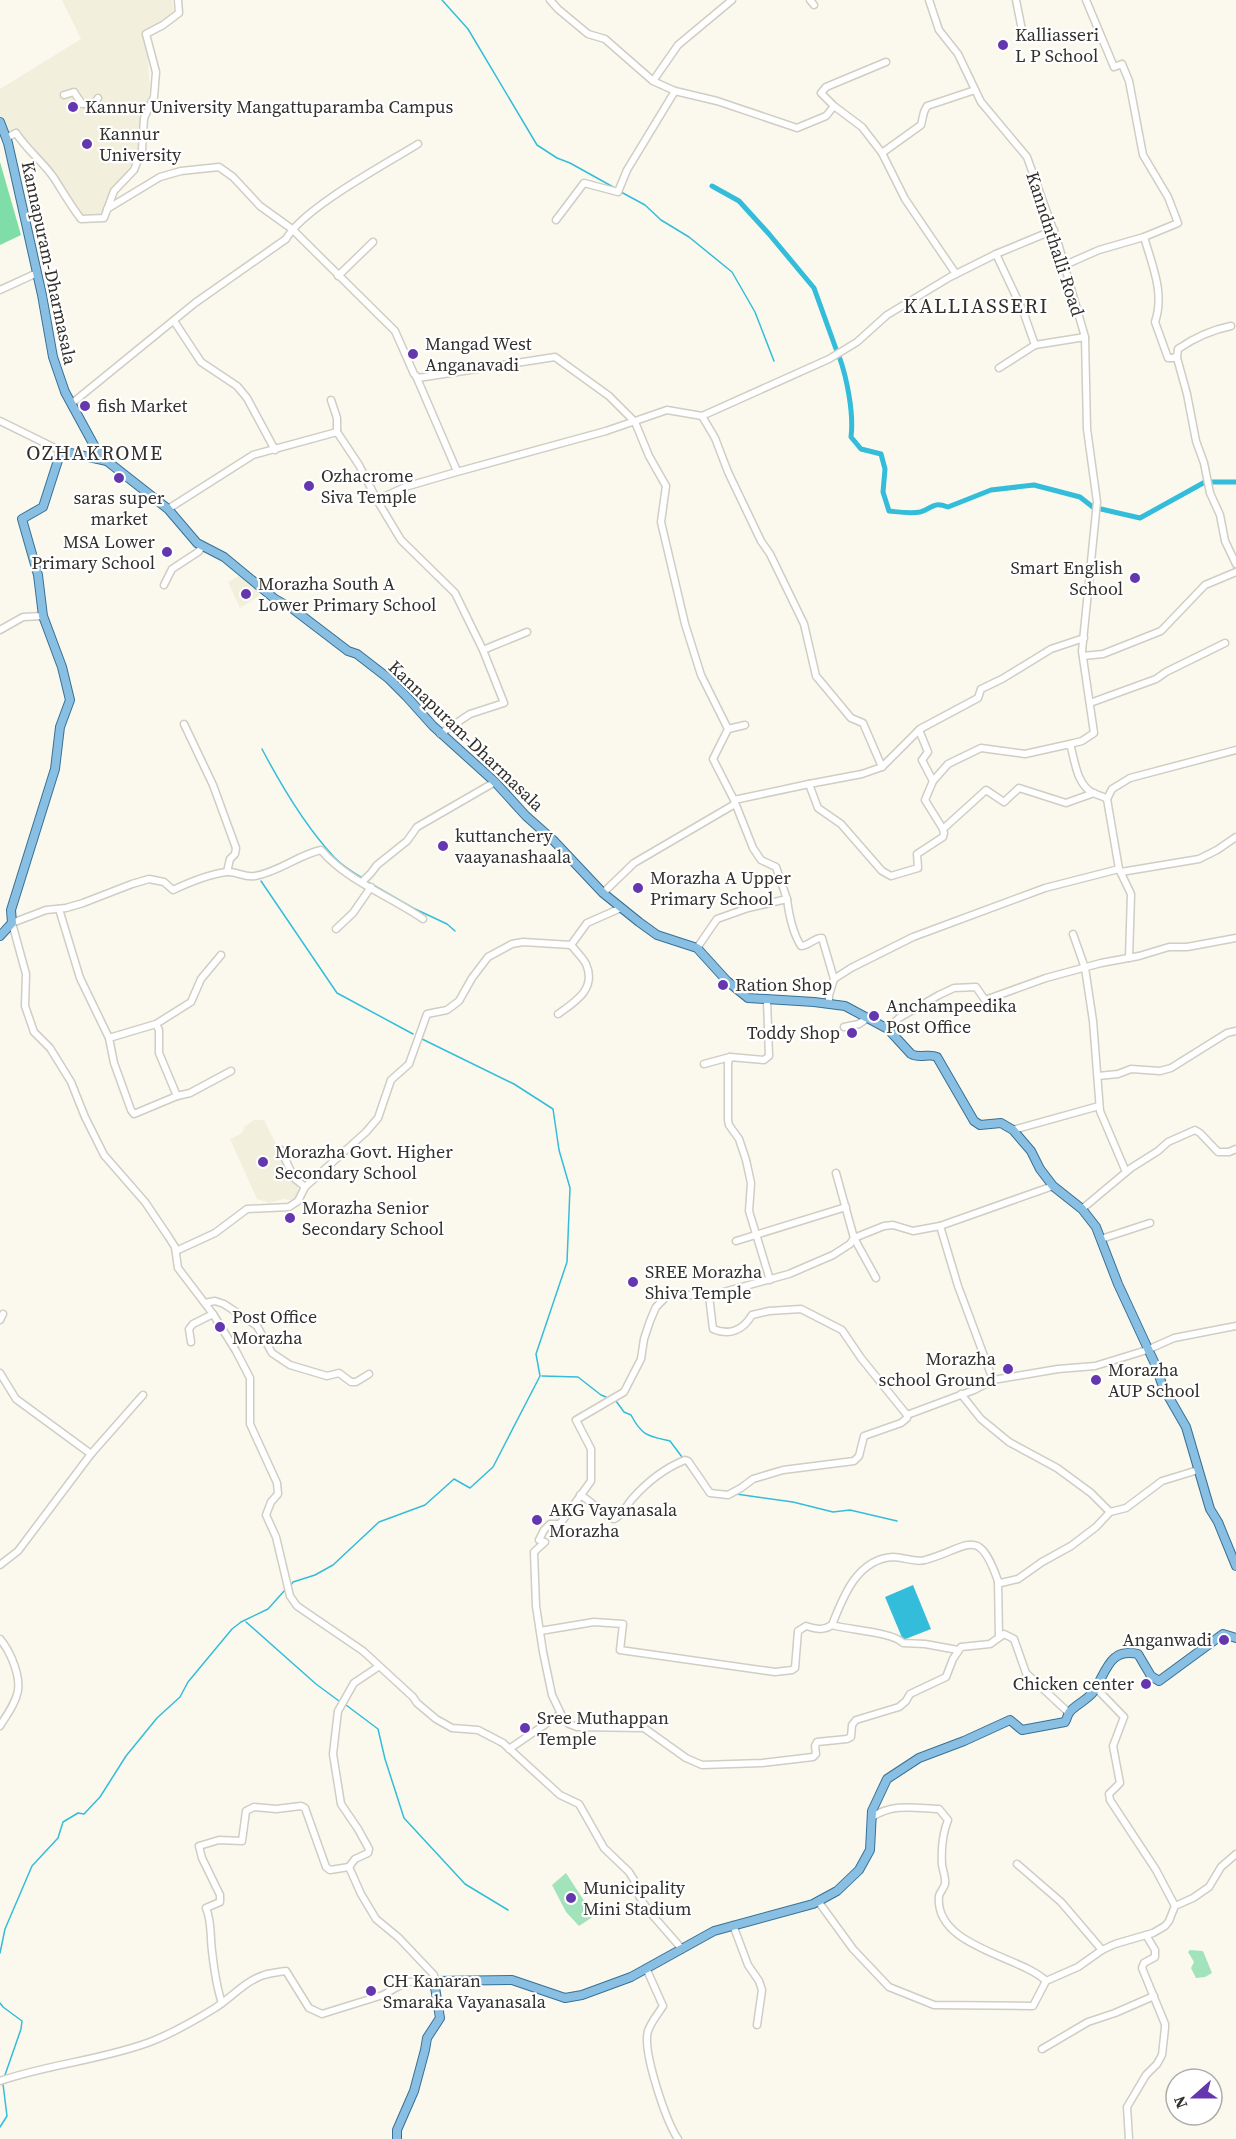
<svg xmlns="http://www.w3.org/2000/svg" width="1236" height="2139" viewBox="0 0 1236 2139" font-family="'Source Serif 4',serif">
<style>
.built{fill:#f3efdd}
.green{fill:#a2e3bb}
.forest{fill:#7fdda7}
.water{fill:#33bdda}
.lines{fill:none;stroke-linecap:round;stroke-linejoin:round}
.stream{stroke:#33bdda;stroke-width:1.5}
.canal{stroke:#33bdda;stroke-width:5}
.minor-casing{stroke:#d0cdc3;stroke-width:9}
.major-casing{stroke:#377196;stroke-width:10}
.minor{stroke:#fff;stroke-width:6}
.major{stroke:#89bfe2;stroke-width:8}
.poi-dot{fill:#6537af;stroke:#fff;stroke-width:2}
.labels{text-anchor:middle;stroke-width:4.5;stroke-linejoin:round;paint-order:stroke}
.poi-label{font-size:18px;fill:#31302c;stroke:#fff;text-anchor:start}
.street-label{font-size:18px;fill:#31302c;stroke:#fff}
.neighbourhood-label{font-size:20px;letter-spacing:1.5px;fill:#31302c;stroke:#fff}
.quarter-label{font-size:21px;letter-spacing:1.5px;fill:#31302c;stroke:#fff}
</style>
<rect width="100%" height="100%" fill="#fbf9ee"/>
<g class="built">
<polygon points="62,0 172,0 174,12 146,34 150,90 136,155 104,218 84,219 55,173 20,134 6,138 0,125 0,89 81,39"/>
<polygon points="241,575 260,591 259,596 240,608 228,582"/>
<polygon points="254,1120 264,1120 299,1190 297,1197 291,1200 284,1199 269,1203 257,1199 230,1139 242,1133 244,1127"/>
</g>
<g class="green">
<polygon points="566,1873 594,1916 579,1926 566,1912 552,1885"/>
<polygon points="1190,1950 1203,1951 1212,1973 1205,1977 1196,1978 1191,1968 1194,1962 1188,1952"/>
</g>
<polygon class="forest" points="0,162 21,235 0,245"/>
<polygon class="water" points="913,1585 931,1629 903,1640 885,1597"/>
<g class="lines">
<g class="stream">
<polyline points="442,0 468,29 537,145 557,158 570,163 615,188"/>
<polyline points="621,192 645,205 661,220 689,237 732,272 755,312 774,361"/>
<polyline points="1212,482 1220,482"/>
<path d="M262 749C282 787 305 826 334 857 342 866 354 873 364 879"/>
<polyline points="261,881 337,993 413,1034"/>
<polyline points="368,882 413,908 447,924 455,931"/>
<polyline points="542,1376 578,1377 601,1395 606,1397"/>
<path d="M616 1401 624 1412 631 1415C642 1436 648 1436 670 1441L682 1457"/>
<polyline points="684,1462 697,1479"/>
<polyline points="736,1494 793,1502 833,1512 850,1510 897,1521"/>
<polyline points="291,1585 293,1582 315,1575 333,1565 379,1522 425,1505 454,1479 470,1488 493,1467 540,1376 536,1354 567,1262 570,1188 559,1150 553,1109 514,1084 422,1039"/>
<polyline points="246,1622 316,1684 339,1701"/>
<polyline points="346,1705 378,1729 385,1759 404,1818 465,1884 508,1910"/>
<polyline points="0,1953 5,1929 32,1866 58,1838 63,1822 78,1813 84,1814 100,1797 126,1756 157,1718 180,1697 188,1682 232,1629 241,1622 268,1609 285,1590"/>
<polyline points="0,2003 3,2007 22,2021 21,2029 5,2075"/>
<polyline points="0,2127 7,2116 3,2084"/>
</g>
<g class="canal">
<polyline points="712,186 739,201 769,234 814,288 836,349"/>
<path d="M839 356C847 378 854 414 851 437L861 449 881 454 885 469 883 492 889 511C899 512 910 514 920 512 933 509 931 501 948 507L991 490 1034 485 1080 497 1094 508"/>
<polyline points="1210,482 1236,482"/>
<polyline points="1101,509 1140,518 1205,482"/>
</g>
<defs>
<g id="minor">
<polyline points="550,0 558,9 588,34 605,39 653,81 675,91 717,101 797,128 826,116 834,106"/>
<polyline points="810,0 814,5"/>
<polyline points="929,0 939,30 958,54 981,102 1027,157 1058,243 1085,337"/>
<polyline points="1016,0 1022,30"/>
<path d="M1086 0 1114 67 1122 64 1129 81 1143 155 1168 197 1178 223 1144 237C1152 265 1165 293 1155 322L1168 358H1177L1187 394 1196 441 1204 463 1210 493 1220 515 1225 541 1236 564"/>
<polyline points="886,62 826,87 821,93 834,106 862,127 882,153 905,199 956,274"/>
<polyline points="653,81 678,45 732,0"/>
<polyline points="64,95 74,92 82,104 95,103 98,98"/>
<path d="M6 138 16 133C27 150 43 162 54 178 63 192 71 206 81 219L104 218 114 191 134 170 142 150 144 118 154 97 156 72 146 34 163 25 179 13 178 0"/>
<polyline points="882,153 921,125 924,112 927,106 975,90"/>
<polyline points="107,209 160,177 181,171 219,167 233,177 260,206 292,229 395,331 414,374 418,378 555,357 609,396 635,422 649,456 666,486 661,522 685,624 701,675 728,729 713,759 734,800 753,848 761,860 776,867 787,899"/>
<polyline points="556,220 584,183 618,192 627,170 675,91"/>
<polyline points="996,254 1054,230"/>
<polyline points="1065,265 1099,250 1144,237"/>
<polyline points="338,276 373,242"/>
<polyline points="0,290 37,273"/>
<polyline points="174,321 201,362 237,386 247,398 275,450"/>
<path d="M1175 357 1177 358 1178 349C1194 338 1211 330 1231 326"/>
<polyline points="999,368 1035,345"/>
<polyline points="416,376 457,471"/>
<polyline points="331,400 337,418 337,432"/>
<path d="M71 404 195 303 286 239C303 208 386 164 418 144"/>
<polyline points="702,416 715,438 728,472 761,541 770,554 804,624 816,676 851,718 863,723 882,767 920,729 978,698 981,689 1002,679 1051,649 1084,638"/>
<polyline points="0,421 61,451"/>
<polyline points="377,500 401,540 455,593 483,650 504,703 470,714 440,734"/>
<polyline points="168,509 253,455 337,432 359,465 377,500 405,487 453,473 606,431 667,410 702,416 829,359 857,342 887,315 950,277 996,254 1023,311 1035,345 1085,337 1087,429 1097,502 1082,651 1094,733 1082,741 1070,744"/>
<polyline points="164,585 172,569 198,552 203,546"/>
<polyline points="0,630 23,617 43,616"/>
<polyline points="483,650 527,632"/>
<polyline points="1083,656 1103,654 1161,631 1205,585 1236,572"/>
<polyline points="1090,703 1156,679 1166,672 1225,643"/>
<polyline points="184,724 213,785 236,848 235,854 230,859 227,872"/>
<polyline points="728,729 745,725"/>
<path d="M919 730 928 752 922 760 933 781 948 764 981 748 1025 754 1070 744C1075 760 1076 784 1093 793 1099 796 1102 795 1107 799"/>
<polyline points="809,784 862,774 882,767"/>
<polyline points="734,800 809,784 818,808 841,824 882,871 891,876 918,868 917,854 943,837 944,833 943,829 925,800 933,781"/>
<polyline points="943,829 986,790 1004,802 1019,788 1066,803 1094,793"/>
<polyline points="1119,869 1131,894 1129,958"/>
<polyline points="1121,872 1199,859 1217,850 1236,837"/>
<polyline points="362,882 371,873 377,865 407,841 417,827 495,782"/>
<polyline points="603,893 634,863 735,804"/>
<polyline points="59,909 80,978 109,1038 114,1063 131,1110 134,1114 177,1096 190,1093 231,1071"/>
<path d="M423 919C390 896 347 881 321 850 298 855 279 872 255 876 244 878 237 871 227 872 209 874 190 882 173 890L164 882 149 879 132 884 83 903 66 908 46 910 12 923 26 974 25 1006 34 1032 50 1048 71 1082 85 1117 104 1155 145 1202 168 1236 175 1247 178 1268 213 1314 236 1351 250 1378V1424L277 1483 278 1494 271 1502 266 1515 276 1537 290 1596 297 1606 363 1651 413 1697 417 1703 436 1719 452 1728 478 1730 503 1743 560 1795 579 1804 604 1848 629 1872 634 1880 639 1896 648 1910 682 1949"/>
<polyline points="336,929 353,913 371,887"/>
<polyline points="1073,934 1085,968 1093,1021 1100,1111 1126,1172"/>
<path d="M697 948 717 919 748 908 787 899C789 915 792 932 801 946 809 946 815 937 822 938L834 979"/>
<polyline points="767,1000 769,1056 764,1060 730,1057 728,1063 728,1120 729,1125 739,1139 746,1160 751,1183 749,1211 770,1280"/>
<polyline points="829,1003 829,995 834,979 851,968 913,937 1045,888 1119,869 1107,799 1112,789 1130,778 1236,750"/>
<path d="M558 1014C575 1002 597 989 586 964 583 958 576 951 571 945"/>
<polyline points="156,1024 159,1030 159,1053 177,1096"/>
<polyline points="844,1027 859,1024 866,1019"/>
<polyline points="888,1029 899,1018 939,995 954,988 976,987 985,1000 1046,978 1101,963 1139,956 1169,947 1187,947 1236,938"/>
<polyline points="109,1038 156,1024 191,1002 201,979 221,955"/>
<polyline points="704,1064 730,1057"/>
<polyline points="1098,1076 1118,1074 1131,1069 1160,1071 1171,1068 1227,1033 1236,1031"/>
<polyline points="1013,1130 1099,1106"/>
<polyline points="281,1150 294,1178 305,1187"/>
<polyline points="836,1173 854,1238 876,1278"/>
<polyline points="1082,1209 1131,1168 1158,1151 1168,1142 1195,1130 1200,1133 1218,1152 1229,1152 1236,1149"/>
<polyline points="940,1226 958,1286 993,1380"/>
<polyline points="1101,1239 1150,1223"/>
<polyline points="736,1241 846,1207"/>
<polyline points="176,1251 215,1233 247,1209 289,1207 298,1201 305,1187 366,1132 378,1118 391,1080 409,1064 427,1014 447,1010 459,1001 472,978 488,957 512,944 523,942 571,945 587,923 621,908"/>
<path d="M709 1296 713 1329C730 1336 743 1330 752 1315L769 1311 801 1309 842 1330 861 1358 907 1415 974 1390 993 1380 1058 1369 1095 1366 1147 1350 1174 1338 1236 1326"/>
<polyline points="205,1303 215,1301 224,1304 257,1326 272,1353 290,1365 327,1376 339,1373 351,1382 356,1382 369,1374"/>
<polyline points="0,1320 3,1314"/>
<polyline points="191,1342 189,1329 193,1324 213,1314"/>
<polyline points="0,1373 16,1399 91,1454"/>
<polyline points="961,1394 981,1419 1009,1442 1057,1468 1091,1493 1110,1512"/>
<path d="M580 1495C593 1502 600 1513 614 1519 623 1515 626 1506 632 1499 647 1482 665 1468 685 1460L688 1461 710 1493 728 1495 741 1488 753 1479 783 1470 854 1461 859 1456 864 1436 901 1423 907 1418V1414"/>
<polyline points="0,1565 18,1551 91,1454 143,1395"/>
<polyline points="998,1581 999,1637"/>
<path d="M832 1625C843 1597 857 1559 893 1557 904 1557 915 1563 925 1560 969 1548 978 1524 998 1581L1001 1583 1018 1579 1042 1562 1071 1546 1096 1527 1110 1512 1126 1508 1162 1481 1198 1470"/>
<path d="M540 1631 594 1622 623 1624 620 1650 775 1672 792 1670 795 1668 798 1631 806 1626C816 1629 823 1631 832 1625 849 1630 893 1632 903 1643L925 1644 958 1650"/>
<path d="M0 1639C5 1645 9 1652 12 1659 25 1690 17 1699 0 1726"/>
<polyline points="1096,1688 1124,1717 1113,1746 1120,1783 1109,1794 1110,1800 1156,1870 1175,1906"/>
<polyline points="562,1716 552,1695 543,1652 536,1606 534,1552 545,1542 539,1540 544,1530 550,1524 560,1524 591,1481 591,1449 576,1420 624,1392 641,1359 644,1339 650,1321 656,1307 669,1294 709,1296 789,1274 833,1255 850,1244 854,1238 884,1226 893,1225 913,1231 940,1226 1053,1186"/>
<polyline points="509,1749 559,1715 562,1716 569,1724 577,1727 644,1728 686,1758 702,1765 762,1763 813,1757 816,1754 815,1746 817,1742 847,1739 851,1737 852,1725 856,1720 899,1707 906,1701 910,1694 946,1677 953,1659 961,1647 990,1644 1004,1634 1014,1639 1026,1673 1069,1713"/>
<path d="M872 1817C894 1803 914 1808 939 1809L948 1820C942 1835 941 1848 942 1865 943 1871 946 1878 945 1884 944 1888 940 1892 939 1896 934 1947 1021 1956 1046 1981"/>
<polyline points="1017,1864 1061,1902 1102,1950"/>
<polyline points="818,1901 853,1949 889,1987 934,2005 1033,2006 1046,1981 1078,1967 1102,1950 1115,1944 1153,1933 1165,1926 1169,1921 1175,1906 1193,1898 1209,1887 1221,1867 1236,1854"/>
<polyline points="733,1925 748,1965 759,1981 762,1990 757,2025"/>
<path d="M646 1968 663 2006C658 2014 651 2022 648 2031 642 2051 666 2121 678 2139"/>
<path d="M222 2003C216 1986 214 1968 212 1951 210 1936 212 1922 206 1908L220 1902V1895L202 1858 199 1846 219 1840 242 1841 246 1811 254 1807 276 1809 301 1806 305 1808 326 1867 330 1870 349 1867"/>
<polyline points="1042,2049 1088,2022 1115,2013 1154,1996"/>
<path d="M0 2081C49 2064 102 2060 150 2042 173 2033 194 2021 215 2008 231 1998 245 1981 264 1975 271 1973 279 1972 286 1971L309 2008 322 2014 383 1995 406 1982 434 1981V1975L399 1938 376 1919 361 1894 349 1867 355 1859 368 1853 369 1849 358 1829 341 1804 333 1754 338 1711 354 1683 378 1667"/>
<polyline points="1129,2139 1127,2107 1146,2075 1157,2064 1162,2055 1165,2028 1165,2024 1142,1968 1144,1963 1155,1957 1155,1950 1146,1935"/>
</g>
<g id="major">
<path d="M0 122 8 143 42 295 53 357 65 392 96 449 107 461 168 509 197 543 224 557 275 599 293 609 348 651 357 654 388 678 407 697 433 726 495 782 526 816 553 840 603 893 639 922 657 935 697 948 727 981 748 998 814 1002 845 1006 888 1029 911 1054C920 1059 929 1053 937 1057L974 1121 980 1125 1001 1123 1013 1130 1031 1151 1040 1169 1053 1186 1082 1209 1096 1227 1118 1284 1155 1364 1163 1387 1186 1427 1210 1509 1218 1522 1236 1566"/>
<polyline points="0,936 12,923 11,910 55,769 60,727 70,700 62,667 43,616 38,575 22,519 43,507 61,451 107,461"/>
<path d="M397 2139V2130L414 2091 425 2050 427 2038 440 2018 434 1981 512 1980 565 1998 582 1995 631 1977 714 1931 813 1904 837 1891 859 1870 870 1850 872 1811 887 1779 919 1758 964 1741 1010 1720 1022 1730 1065 1722C1067 1719 1067 1716 1069 1713 1073 1706 1088 1700 1094 1691 1106 1673 1109 1647 1138 1654L1151 1676 1159 1681 1223 1634 1236 1638"/>
</g>
</defs>
<use href="#minor" class="minor-casing"/>
<use href="#major" class="major-casing"/>
<use href="#minor" class="minor"/>
<use href="#major" class="major"/>
</g>
<g class="poi-dot">
<circle cx="1003" cy="45" r="6"/>
<circle cx="73" cy="107" r="6"/>
<circle cx="87" cy="144" r="6"/>
<circle cx="413" cy="354" r="6"/>
<circle cx="85" cy="406" r="6"/>
<circle cx="119" cy="478" r="6"/>
<circle cx="309" cy="486" r="6"/>
<circle cx="167" cy="552" r="6"/>
<circle cx="1135" cy="578" r="6"/>
<circle cx="246" cy="594" r="6"/>
<circle cx="443" cy="846" r="6"/>
<circle cx="638" cy="888" r="6"/>
<circle cx="723" cy="985" r="6"/>
<circle cx="874" cy="1016" r="6"/>
<circle cx="852" cy="1033" r="6"/>
<circle cx="263" cy="1162" r="6"/>
<circle cx="290" cy="1218" r="6"/>
<circle cx="633" cy="1282" r="6"/>
<circle cx="220" cy="1327" r="6"/>
<circle cx="1008" cy="1369" r="6"/>
<circle cx="1096" cy="1380" r="6"/>
<circle cx="537" cy="1520" r="6"/>
<circle cx="1224" cy="1640" r="6"/>
<circle cx="1146" cy="1684" r="6"/>
<circle cx="525" cy="1728" r="6"/>
<circle cx="571" cy="1898" r="6"/>
<circle cx="371" cy="1991" r="6"/>
</g>
<g class="labels">
<g class="poi-label">
<text x="1015" y="41">Kalliasseri<tspan x="1015" dy="21">L P School</tspan></text>
<text x="85" y="113">Kannur University Mangattuparamba Campus</text>
<text x="99" y="140">Kannur<tspan x="99" dy="21">University</tspan></text>
<text x="425" y="350">Mangad West<tspan x="425" dy="21">Anganavadi</tspan></text>
<text x="97" y="412">fish Market</text>
<text x="321" y="482">Ozhacrome<tspan x="321" dy="21">Siva Temple</tspan></text>
<text x="119" y="504" text-anchor="middle">saras super<tspan x="119" dy="21">market</tspan></text>
<text x="155" y="548" text-anchor="end">MSA Lower<tspan x="155" dy="21">Primary School</tspan></text>
<text x="1123" y="574" text-anchor="end">Smart English<tspan x="1123" dy="21">School</tspan></text>
<text x="258" y="590">Morazha South A<tspan x="258" dy="21">Lower Primary School</tspan></text>
<text x="455" y="842">kuttanchery<tspan x="455" dy="21">vaayanashaala</tspan></text>
<text x="650" y="884">Morazha A Upper<tspan x="650" dy="21">Primary School</tspan></text>
<text x="735" y="991">Ration Shop</text>
<text x="886" y="1012">Anchampeedika<tspan x="886" dy="21">Post Office</tspan></text>
<text x="840" y="1039" text-anchor="end">Toddy Shop</text>
<text x="275" y="1158">Morazha Govt. Higher<tspan x="275" dy="21">Secondary School</tspan></text>
<text x="302" y="1214">Morazha Senior<tspan x="302" dy="21">Secondary School</tspan></text>
<text x="645" y="1278">SREE Morazha<tspan x="645" dy="21">Shiva Temple</tspan></text>
<text x="232" y="1323">Post Office<tspan x="232" dy="21">Morazha</tspan></text>
<text x="996" y="1365" text-anchor="end">Morazha<tspan x="996" dy="21">school Ground</tspan></text>
<text x="1108" y="1376">Morazha<tspan x="1108" dy="21">AUP School</tspan></text>
<text x="549" y="1516">AKG Vayanasala<tspan x="549" dy="21">Morazha</tspan></text>
<text x="1212" y="1646" text-anchor="end">Anganwadi</text>
<text x="1134" y="1690" text-anchor="end">Chicken center</text>
<text x="537" y="1724">Sree Muthappan<tspan x="537" dy="21">Temple</tspan></text>
<text x="583" y="1894">Municipality<tspan x="583" dy="21">Mini Stadium</tspan></text>
<text x="383" y="1987">CH Kanaran<tspan x="383" dy="21">Smaraka Vayanasala</tspan></text>
</g>
<g class="street-label">
<text transform="translate(1055 244) rotate(72)" y="6">Kanndnthalli Road</text>
<text transform="translate(49 263) rotate(78)" y="6">Kannapuram-Dharmasala</text>
<text transform="translate(466 736) rotate(44)" y="6">Kannapuram-Dharmasala</text>
</g>
<g class="neighbourhood-label">
<text x="95" y="460">OZHAKROME</text>
</g>
<g class="quarter-label">
<text x="976" y="313">KALLIASSERI</text>
</g>
</g>
<g transform="translate(1194 2097) rotate(249)"><circle r="28" fill="#ffffff" stroke="#adacab" stroke-width="1.5"/>
<path d="M0-4.5L10 22L0 15L-10 22Z" fill="#6537af"/>
<text y="-9" font-size="16" font-weight="bold" text-anchor="middle" fill="#31302c">N</text>
</g>
</svg>
